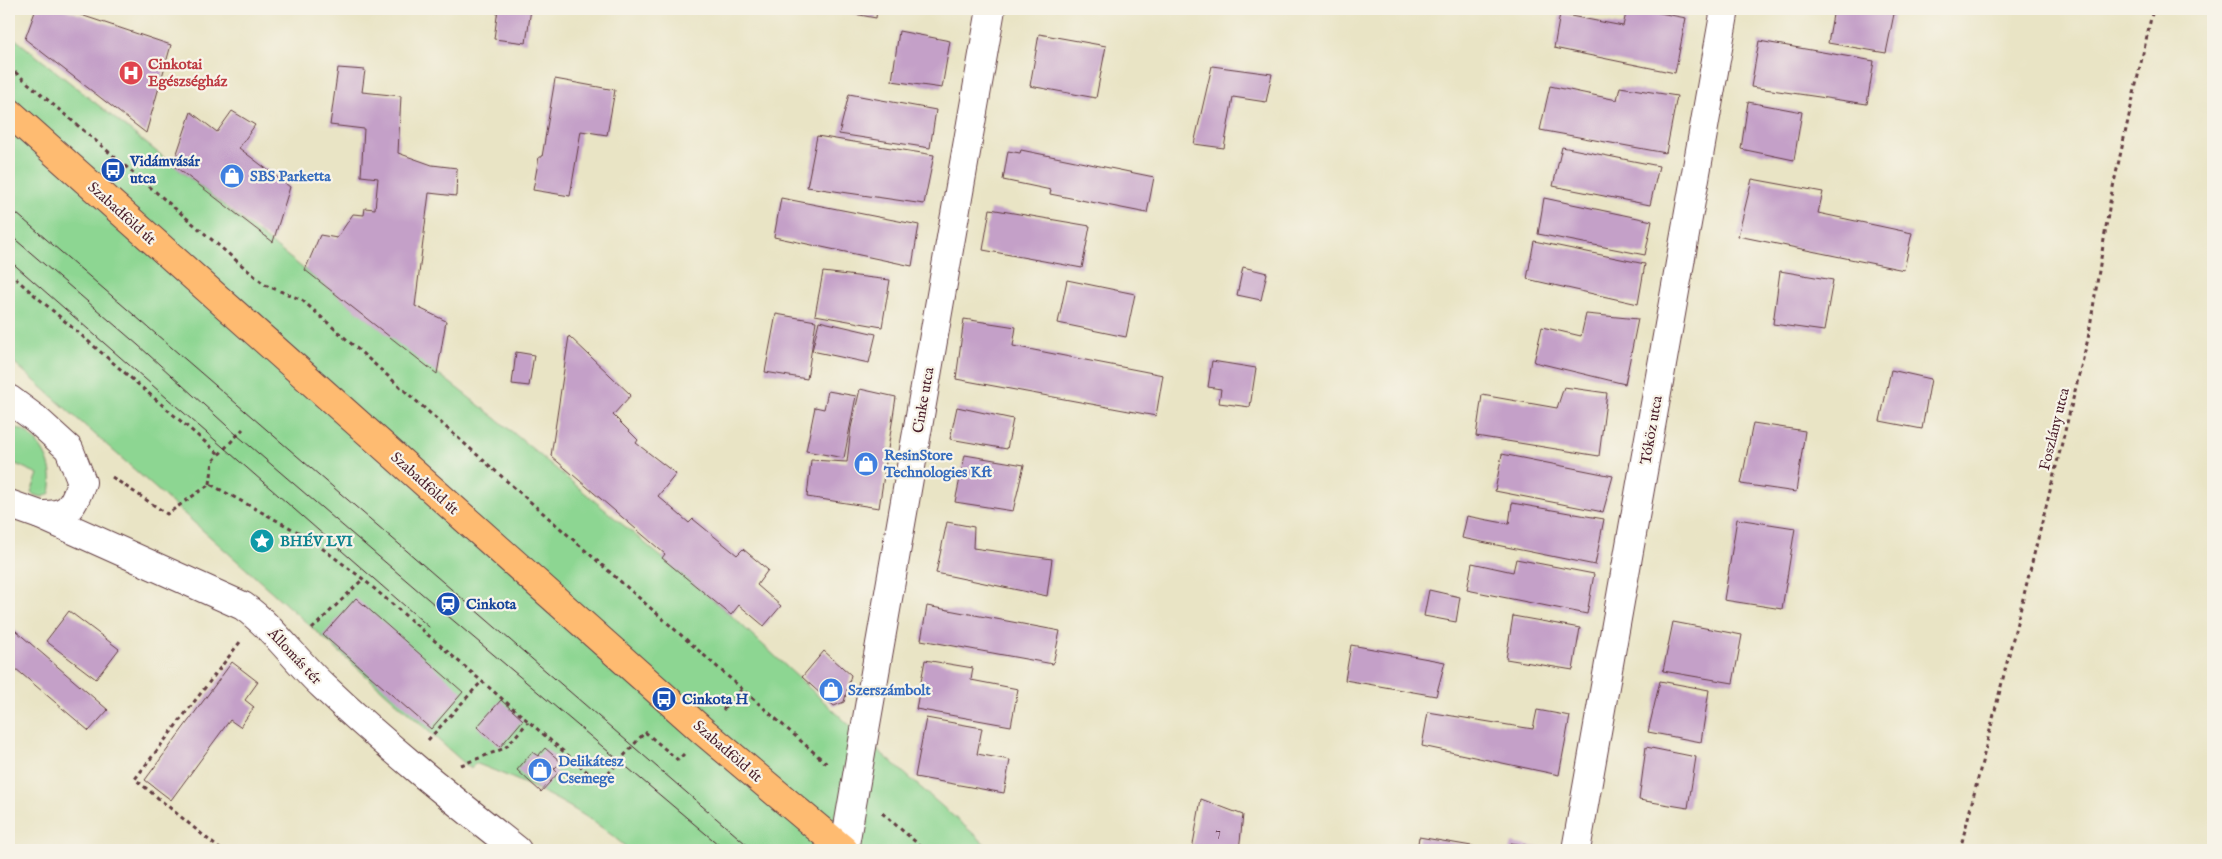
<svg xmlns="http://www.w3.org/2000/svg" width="2222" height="859" viewBox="0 0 2222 859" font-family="'IM FELL English',serif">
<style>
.green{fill:#8dd692;stroke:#6c7a5e}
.building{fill:#c4a0c8}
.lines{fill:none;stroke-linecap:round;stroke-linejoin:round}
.minor-casing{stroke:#623d42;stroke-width:30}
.major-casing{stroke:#623d42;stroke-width:30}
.path{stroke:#623d42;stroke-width:3;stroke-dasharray:4 4;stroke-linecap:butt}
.minor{stroke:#fff;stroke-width:28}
.major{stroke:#febb71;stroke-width:28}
.tram{stroke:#4a1f2b;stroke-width:1}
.labels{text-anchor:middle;stroke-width:4.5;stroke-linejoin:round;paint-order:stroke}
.number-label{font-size:12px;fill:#683f52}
.health-label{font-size:15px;font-weight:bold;fill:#be3a42;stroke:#f7f3e8;text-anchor:start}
.transit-label{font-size:15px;font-weight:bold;fill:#164399;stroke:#f7f3e8;text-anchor:start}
.shop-label{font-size:15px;font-weight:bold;fill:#366cbe;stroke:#f7f3e8;text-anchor:start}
.street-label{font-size:15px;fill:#4a1f2b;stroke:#f7f3e8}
.culture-label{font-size:15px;font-weight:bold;fill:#0d838f;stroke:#f7f3e8;text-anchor:start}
</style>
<rect width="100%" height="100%" fill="#f7f3e8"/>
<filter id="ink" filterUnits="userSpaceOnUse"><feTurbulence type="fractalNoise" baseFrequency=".02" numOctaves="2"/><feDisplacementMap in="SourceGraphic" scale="10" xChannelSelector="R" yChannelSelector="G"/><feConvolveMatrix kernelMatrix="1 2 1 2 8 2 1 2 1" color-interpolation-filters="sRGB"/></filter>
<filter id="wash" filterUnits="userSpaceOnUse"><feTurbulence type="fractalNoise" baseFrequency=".0096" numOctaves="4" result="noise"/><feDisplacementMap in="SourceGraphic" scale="20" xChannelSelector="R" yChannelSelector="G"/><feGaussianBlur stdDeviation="1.12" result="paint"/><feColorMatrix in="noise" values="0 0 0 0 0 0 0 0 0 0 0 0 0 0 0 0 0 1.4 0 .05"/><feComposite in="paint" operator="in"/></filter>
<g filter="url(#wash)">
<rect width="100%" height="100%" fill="#e9e4c5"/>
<g class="green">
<path d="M9 34 305 270 498 420 733 617 847 723 992 850H629C586 810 530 784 475 763L471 769 9 358Z"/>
<path d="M9 426C15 428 23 429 27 433 46 448 55 470 50 493L43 497 34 495 31 492 38 474 9 461Z"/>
</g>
<g id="blocks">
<g class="building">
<polygon points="36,9 63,9 171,45 146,133 25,39"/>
<polygon points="498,9 531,9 526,43 494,39"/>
<polygon points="833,9 877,9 876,18 833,10"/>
<polygon points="1627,9 1639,9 1686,18 1675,73 1554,48 1560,14 1623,26"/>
<polygon points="1834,9 1895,9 1886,53 1828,43"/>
<polygon points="899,31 950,41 942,88 892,81"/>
<polygon points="1039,34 1106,46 1096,98 1030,86"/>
<polygon points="1759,41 1874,61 1867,104 1751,87"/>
<polygon points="1212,66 1272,74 1266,102 1233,97 1224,148 1194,144"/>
<polygon points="338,68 365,70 362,92 401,96 398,153 432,165 457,168 456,196 429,193 415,306 446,321 437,374 305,270 320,235 337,238 353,214 364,215 365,208 375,209 378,178 361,176 364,129 330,125"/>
<polygon points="555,79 615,90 607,135 581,131 570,196 533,190 539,157 542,157"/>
<polygon points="1550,86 1617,100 1620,87 1677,96 1666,153 1540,130"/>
<polygon points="849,94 936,110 930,148 839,134"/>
<polygon points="1748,102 1802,112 1794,160 1741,149"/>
<polygon points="232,111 255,125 239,148 290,187 273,242 173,165 191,112 217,132"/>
<polygon points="817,136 934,155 924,204 807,187"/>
<polygon points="1562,147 1659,166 1650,205 1553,186"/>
<polygon points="1021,150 1154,177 1147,213 1050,194 1051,190 1003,180 1008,151 1020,153"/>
<polygon points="1752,179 1823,192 1818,213 1912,233 1904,270 1738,236"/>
<polygon points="781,198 919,225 912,266 774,237"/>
<polygon points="1544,198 1652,221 1645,255 1538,234"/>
<polygon points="990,209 1090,226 1082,268 983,250"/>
<polygon points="1534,241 1645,264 1638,304 1527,279"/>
<polygon points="1243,267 1267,273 1261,300 1237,295"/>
<polygon points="1780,271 1833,280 1824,331 1773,324"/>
<polygon points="823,272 890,280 882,327 815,315"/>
<polygon points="1067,280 1135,294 1126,337 1058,323"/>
<polygon points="776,314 816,321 807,379 765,372"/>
<polygon points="1586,314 1638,319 1625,384 1534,362 1542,327 1581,336"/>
<polygon points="964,319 1016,327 1013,346 1163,375 1156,416 956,379"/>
<polygon points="819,321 876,334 869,363 812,351"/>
<polygon points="569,336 631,395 613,415 638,440 636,443 676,474 658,496 689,523 693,519 737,555 743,549 768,570 757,585 781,606 764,626 739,605 731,615 662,558 665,554 551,456"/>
<polygon points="516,352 534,355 529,386 512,384"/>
<polygon points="1212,361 1256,368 1250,407 1219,403 1221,389 1208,387"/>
<polygon points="1891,370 1931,379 1922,429 1880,421"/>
<polygon points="1564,387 1607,393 1599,456 1476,436 1482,395 1557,408"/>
<polygon points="860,389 896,397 879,508 807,497 811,460 847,462 851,428"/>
<polygon points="828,391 856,396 844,458 806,451 815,407 824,409"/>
<polygon points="957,407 1013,419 1007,449 950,439"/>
<polygon points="1753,423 1805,431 1796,492 1741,484"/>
<polygon points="1502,454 1613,476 1603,512 1495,491"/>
<polygon points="965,455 1024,465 1013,511 955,502"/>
<polygon points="1512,503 1604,519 1595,565 1462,538 1467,516 1509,524"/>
<polygon points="1737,519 1795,528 1782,609 1724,600"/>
<polygon points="947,522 974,527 973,548 1052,559 1047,596 936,573"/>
<polygon points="1516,559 1594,574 1587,614 1467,590 1472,563 1513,572"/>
<polygon points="1429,590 1460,597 1456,622 1424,616"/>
<polygon points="356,598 463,692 431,729 323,635"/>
<polygon points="927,606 1060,631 1053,664 921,640"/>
<polygon points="69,611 119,649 96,679 46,641"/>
<polygon points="1513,616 1580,628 1573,670 1506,659"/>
<polygon points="1673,622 1742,635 1733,683 1663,671"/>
<polygon points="9,625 108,710 89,731 9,663"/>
<polygon points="1351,645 1445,662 1436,696 1345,680"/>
<polygon points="824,651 851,675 844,702 834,706 802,677"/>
<polygon points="925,660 973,668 971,680 1018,689 1011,726 916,709"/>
<polygon points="232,662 258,682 245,700 254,707 240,727 230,720 171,800 145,780"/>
<polygon points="1660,681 1709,690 1701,742 1648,732"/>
<polygon points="501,700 523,720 500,747 477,727"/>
<polygon points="1537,710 1570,716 1559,775 1422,746 1428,712 1533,729"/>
<polygon points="926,718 982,728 977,754 1010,760 1004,793 915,777"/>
<polygon points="1646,747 1696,757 1688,808 1639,800"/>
<polygon points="545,748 561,762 554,769 558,773 541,792 517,770 532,752 538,756"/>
<polygon points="1201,799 1243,815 1239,850 1192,850"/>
<polygon points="1419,837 1489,849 1489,850 1417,850"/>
<polygon points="1511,843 1548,849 1548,850 1509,850"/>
</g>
</g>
</g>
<g filter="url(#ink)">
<use href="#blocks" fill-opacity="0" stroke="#623d42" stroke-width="1"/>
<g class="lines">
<defs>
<g id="minor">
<path d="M9 399 36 419 69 449 82 482C72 507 70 516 40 515"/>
<path d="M9 504 40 515 243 606C274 628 295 660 323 686 385 745 451 798 517 850"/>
<polyline points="844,850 991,9"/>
<polyline points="1576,850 1725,9"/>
</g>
<polyline id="major" points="9,112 704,732 844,850"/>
</defs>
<use href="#minor" class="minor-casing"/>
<use href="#major" class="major-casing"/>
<g class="path">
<polyline points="9,67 265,285 302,300 827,764"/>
<polyline points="9,273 219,454"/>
<polyline points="112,477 167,514 210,484 307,537 363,579 600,783 645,732 678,760 684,754"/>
<polyline points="210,484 213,461 243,429"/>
<polyline points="312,629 363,579"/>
<polyline points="723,710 742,689"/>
<polyline points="428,740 482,681"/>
<polyline points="461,765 505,748 528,722"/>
<polyline points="882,813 925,850"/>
<polyline points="221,850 135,779 240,642"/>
<polyline points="1960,850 2088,339 2111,196 2153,9"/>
</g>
<use href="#minor" class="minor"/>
<use href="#major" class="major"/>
<g class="tram">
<polyline points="9,207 753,850"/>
<polyline points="9,234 138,345 237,435 442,611 725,850"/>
<polyline points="9,260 429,627"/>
</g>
</g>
</g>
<defs>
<symbol id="hospital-disc" viewBox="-11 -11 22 22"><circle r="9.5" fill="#e0444e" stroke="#f7f3e8"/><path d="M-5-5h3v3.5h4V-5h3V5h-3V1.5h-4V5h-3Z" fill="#fff"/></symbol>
<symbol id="bus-disc" viewBox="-11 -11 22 22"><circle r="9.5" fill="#1a4fb4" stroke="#f7f3e8"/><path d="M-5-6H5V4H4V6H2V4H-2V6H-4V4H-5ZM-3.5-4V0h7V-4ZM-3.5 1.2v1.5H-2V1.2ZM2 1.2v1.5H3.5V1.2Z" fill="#fff"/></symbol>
<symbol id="shop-disc" viewBox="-11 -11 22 22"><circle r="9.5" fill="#3f7fe0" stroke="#f7f3e8"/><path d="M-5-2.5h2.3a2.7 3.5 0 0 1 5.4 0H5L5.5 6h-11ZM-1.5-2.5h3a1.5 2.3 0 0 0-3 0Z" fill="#fff"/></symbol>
<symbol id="sight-disc" viewBox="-11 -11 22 22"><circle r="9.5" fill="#0f9aa8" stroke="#f7f3e8"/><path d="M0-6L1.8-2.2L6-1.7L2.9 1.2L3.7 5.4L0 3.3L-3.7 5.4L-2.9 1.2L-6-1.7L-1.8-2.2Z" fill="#fff"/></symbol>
<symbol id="station-disc" viewBox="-11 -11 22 22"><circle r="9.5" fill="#1a4fb4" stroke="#f7f3e8"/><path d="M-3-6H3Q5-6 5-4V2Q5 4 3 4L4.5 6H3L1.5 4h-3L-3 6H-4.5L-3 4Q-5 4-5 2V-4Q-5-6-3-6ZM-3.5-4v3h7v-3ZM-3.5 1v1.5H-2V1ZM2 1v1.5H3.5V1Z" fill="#fff"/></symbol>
</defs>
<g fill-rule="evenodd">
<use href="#hospital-disc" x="117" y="59" width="28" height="28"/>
<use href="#bus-disc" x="99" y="156" width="28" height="28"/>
<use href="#shop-disc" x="218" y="162" width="28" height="28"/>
<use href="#shop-disc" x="852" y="450" width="28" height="28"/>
<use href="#sight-disc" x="248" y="527" width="28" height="28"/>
<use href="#station-disc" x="434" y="590" width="28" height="28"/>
<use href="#shop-disc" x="817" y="676" width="28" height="28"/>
<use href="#bus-disc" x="650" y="685" width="28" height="28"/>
<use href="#shop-disc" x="526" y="756" width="28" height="28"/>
</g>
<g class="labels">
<g class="number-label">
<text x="1218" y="836">7</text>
</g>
<g class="health-label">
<text x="148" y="69">Cinkotai<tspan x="148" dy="17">Egészségház</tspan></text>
</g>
<g class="transit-label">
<text x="130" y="166">Vidámvásár<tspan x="130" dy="17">utca</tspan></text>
<text x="466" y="609">Cinkota</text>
<text x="682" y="704">Cinkota H</text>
</g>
<g class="shop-label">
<text x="250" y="181">SBS Parketta</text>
<text x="884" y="460">ResinStore<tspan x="884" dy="17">Technologies Kft</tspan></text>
<text x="848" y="695">Szerszámbolt</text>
<text x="558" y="766">Delikátesz<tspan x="558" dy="17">Csemege</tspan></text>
</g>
<g class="street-label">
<text transform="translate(122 213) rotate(42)" y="5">Szabadföld út</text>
<text transform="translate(923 400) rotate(-80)" y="5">Cinke utca</text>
<text transform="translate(2054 429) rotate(-76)" y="5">Foszlány utca</text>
<text transform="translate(1651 430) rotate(-80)" y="5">Tóköz utca</text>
<text transform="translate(425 483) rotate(42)" y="5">Szabadföld út</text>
<text transform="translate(295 656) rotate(47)" y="5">Állomás tér</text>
<text transform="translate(728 751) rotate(41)" y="5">Szabadföld út</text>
</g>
<g class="culture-label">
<text x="280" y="546">BHÉV LVI</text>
</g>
</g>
<rect width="2222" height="859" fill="none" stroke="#f7f3e8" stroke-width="30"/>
</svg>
